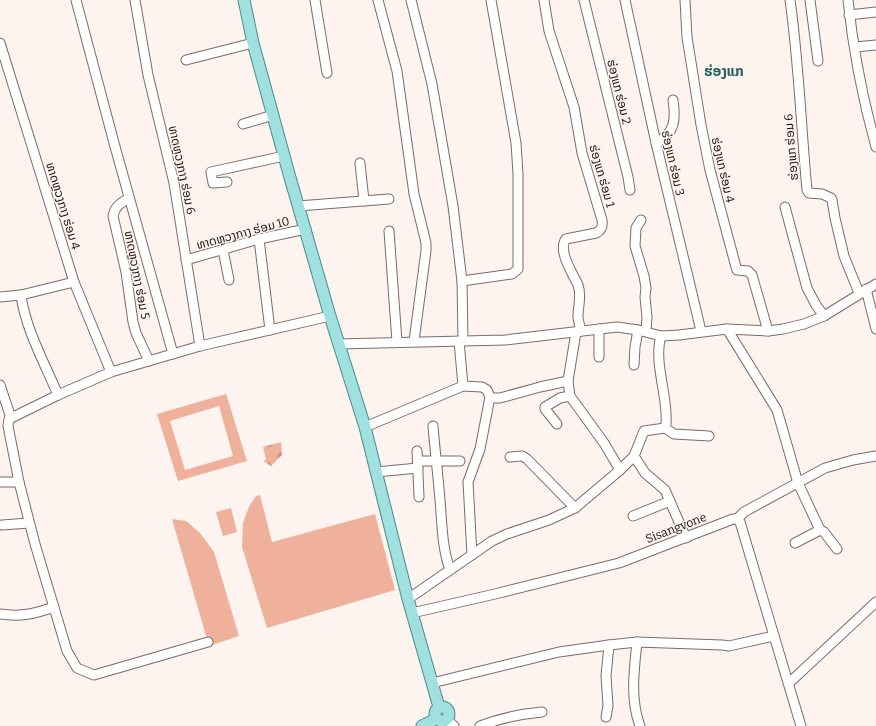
<svg xmlns="http://www.w3.org/2000/svg" width="876" height="726" viewBox="0 0 876 726" font-family="Bitter,'Noto Sans Lao',serif">
<style>
.forest{fill:url(#forest-firs)}
.garden{fill:#efb19b;fill-rule:evenodd}
.lines{fill:none;stroke-linecap:round;stroke-linejoin:round}
.minor-casing{stroke:#7c6c67;stroke-width:11}
.major-casing{stroke:#488c8a;stroke-width:13}
.minor{stroke:#fff;stroke-width:9}
.major{stroke:#a0e1e0;stroke-width:11}
.labels{text-anchor:middle;stroke-width:3;stroke-linejoin:round;paint-order:stroke}
.street-label{font-size:12px;fill:#191311;stroke:#fdf3ef}
.quarter-label{font-size:14px;font-weight:bold;fill:#245f5e;stroke:#fdf3ef}
</style>
<defs>
<pattern id="forest-firs" width="22" height="20" patternUnits="userSpaceOnUse"><rect width="22" height="20" fill="#efb19b"/><path d="M5 1l3.5 6h-7zM16 11l3.5 6h-7z" fill="#cc9784"/></pattern>
</defs>
<rect width="100%" height="100%" fill="#fdf3ef"/>
<polygon class="forest" points="281,442 282,455 271,466 263,461 266,460 263,447"/>
<g class="garden">
<path d="M226 394 247 461 178 481 157 414ZM219 406 233 456 185 470 170 421Z"/>
<polygon points="260,495 272,542 375,514 395,590 267,628 242,547 243,523 246,514 250,505 256,496"/>
<polygon points="231,508 237,532 223,536 216,512"/>
<polygon points="172,519 186,521 200,533 214,552 239,636 209,646"/>
</g>
<g class="lines">
<defs>
<g id="minor">
<polyline points="76,0 114,143 173,354"/>
<polyline points="135,0 148,75 174,183 200,346"/>
<polyline points="315,0 327,73"/>
<polyline points="378,0 397,71 414,194 426,243 426,251 414,341"/>
<polyline points="411,0 432,84 453,206 462,281 463,341"/>
<path d="M544 0 549 31 574 107 582 153 602 220C603 226 602 230 596 233L566 239C557 250 573 274 578 285 582 296 578 305 578 316 578 321 580 326 581 331"/>
<polyline points="584,0 628,177 630,190"/>
<polyline points="625,0 656,143 701,331"/>
<polyline points="685,0 687,37 701,125 710,170 736,267 737,270 748,271 752,275 768,331"/>
<path d="M790 0C799 63 801 127 807 190L809 193 822 194 831 198 832 200 835 218 844 256 859 293"/>
<polyline points="810,0 818,61"/>
<path d="M848 0C853 49 863 100 876 147"/>
<polyline points="849,15 876,12"/>
<polyline points="0,43 74,282 111,372"/>
<polyline points="855,47 876,45"/>
<polyline points="186,60 253,43"/>
<polyline points="243,124 273,115"/>
<path d="M656 143C675 133 676 120 673 100"/>
<polyline points="360,163 364,201"/>
<polyline points="227,182 213,183 211,172 284,156"/>
<path d="M129 198C121 203 115 206 113 216L126 272 133 322 136 333 149 361"/>
<polyline points="298,206 389,199"/>
<polyline points="785,207 807,288 816,305 824,316"/>
<polyline points="641,220 636,228 635,246 644,276 646,288 645,297 647,317 646,331"/>
<polyline points="389,231 397,342"/>
<polyline points="259,239 270,330"/>
<polyline points="223,250 229,280"/>
<polyline points="186,260 259,239 306,229"/>
<polyline points="462,281 512,274 518,269 518,174 516,143 491,0"/>
<polyline points="866,289 876,329"/>
<path d="M21 295C25 328 45 364 58 395"/>
<polyline points="0,297 21,295 74,282"/>
<polyline points="727,329 777,410 798,483 820,530 824,532 837,549"/>
<polyline points="576,332 568,381 570,396 604,443 620,470"/>
<path d="M661 336C654 359 665 388 666 413 666 418 667 423 665 428"/>
<polyline points="459,341 463,386"/>
<polyline points="338,344 505,340 617,327 638,330 661,336 679,335 727,329 768,331 783,329 804,324 824,316 876,284"/>
<polyline points="599,357 599,329"/>
<polyline points="634,365 635,347 638,330"/>
<polyline points="0,385 11,418"/>
<polyline points="490,397 493,398 500,398 540,387 568,381"/>
<polyline points="557,424 545,409 545,407 560,398 570,396"/>
<path d="M433 426C435 451 438 475 440 500 442 523 442 548 450 570"/>
<polyline points="365,427 463,386 482,387 487,390 490,397 480,449 468,482 472,555"/>
<polyline points="417,451 419,497"/>
<polyline points="634,456 645,473 665,490 686,538"/>
<polyline points="510,457 522,456 527,459 575,508"/>
<polyline points="418,461 460,461"/>
<polyline points="376,472 418,468"/>
<polyline points="0,482 19,482"/>
<polyline points="633,516 670,501"/>
<polyline points="737,519 740,522 801,726"/>
<polyline points="737,519 744,512 825,468 853,460 876,456"/>
<polyline points="2,525 29,523"/>
<polyline points="795,543 820,530"/>
<polyline points="408,599 492,541 507,534 549,520 575,508 620,470 634,456 644,431 665,428 674,434 709,436"/>
<polyline points="412,613 495,594 619,563 733,519 737,519"/>
<path d="M0 614C21 617 34 614 54 607"/>
<polyline points="208,642 94,675 77,668 67,651 35,544 19,482 8,426 9,419 58,395 111,372 200,346 330,316"/>
<path d="M637 642C634 670 630 700 640 726"/>
<polyline points="432,683 559,652 609,645 637,642 722,645 729,646 774,636"/>
<polyline points="789,683 876,602"/>
<polyline points="606,717 608,706 606,676 609,645"/>
<polyline points="447,720 454,726"/>
<path d="M480 726C501 718 520 714 542 712"/>
</g>
<g id="major">
<polyline points="244,0 253,43 289,174 330,316 365,427 408,599 439,707"/>
<circle cx="442" cy="714" r="7"/>
<polyline points="422,726 436,719"/>
</g>
</defs>
<use href="#minor" class="minor-casing"/>
<use href="#major" class="major-casing"/>
<use href="#minor" class="minor"/>
<use href="#major" class="major"/>
</g>
<g class="labels">
<g class="street-label">
<text transform="translate(619 92) rotate(76)" y="4">ຮ່ອງແກ ຮ່ອມ 2</text>
<text transform="translate(791 147) rotate(-95)" y="4">ຮ່ອງແກ ຮ່ອມ 6</text>
<text transform="translate(673 163) rotate(77)" y="4">ຮ່ອງແກ ຮ່ອມ 3</text>
<text transform="translate(182 170) rotate(78)" y="4">ທາດຫຼວງກາງ ຮ່ອມ 6</text>
<text transform="translate(723 170) rotate(77)" y="4">ຮ່ອງແກ ຮ່ອມ 4</text>
<text transform="translate(602 176) rotate(74)" y="4">ຮ່ອງແກ ຮ່ອມ 1</text>
<text transform="translate(63 206) rotate(73)" y="4">ທາດຫຼວງກາງ ຮ່ອມ 4</text>
<text transform="translate(243 233) rotate(-15)" y="4">ທາດຫຼວງກາງ ຮ່ອມ 10</text>
<text transform="translate(137 275) rotate(79)" y="4">ທາດຫຼວງກາງ ຮ່ອມ 5</text>
<text transform="translate(676 528) rotate(-21)" y="4">Sisangvone</text>
</g>
<g class="quarter-label">
<text x="724" y="76">ຮ່ອງແກ</text>
</g>
</g>
</svg>
